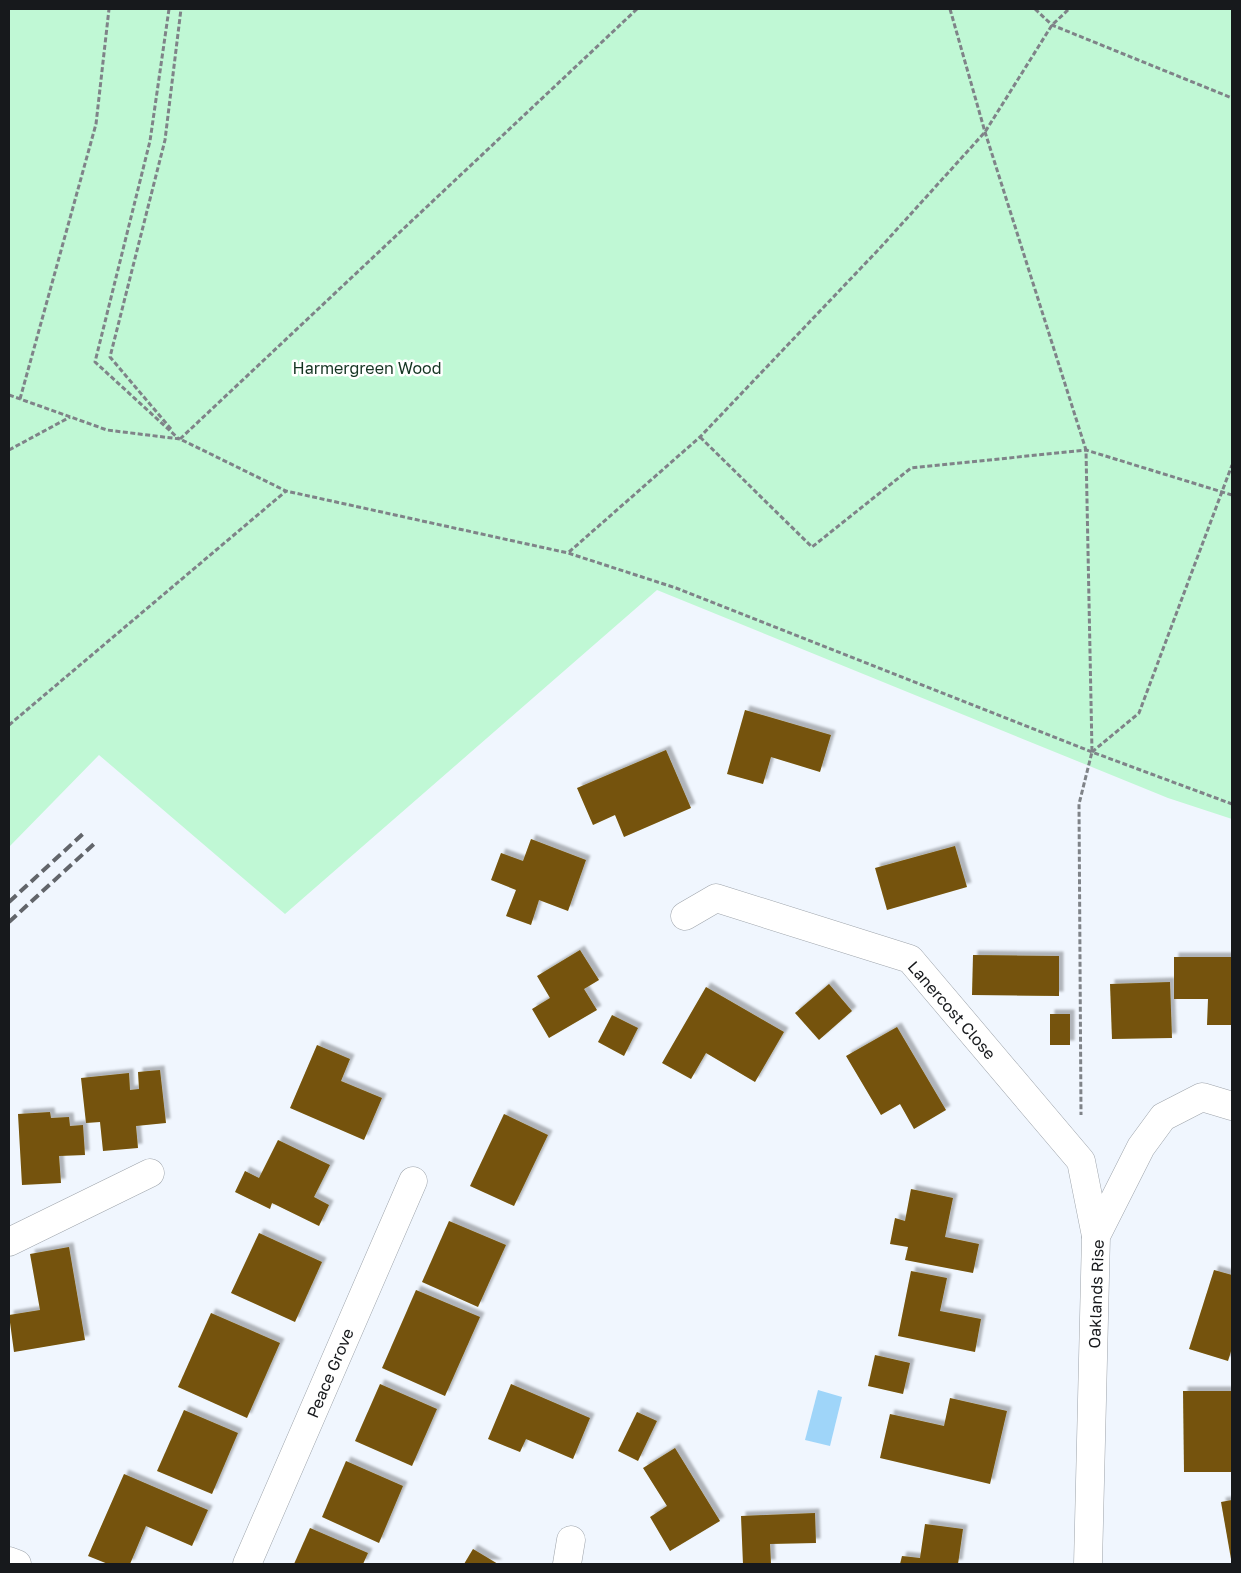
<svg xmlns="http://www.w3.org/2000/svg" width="1241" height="1573" viewBox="0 0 1241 1573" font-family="'Golos Text',sans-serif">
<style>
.green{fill:#c0f8d5}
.water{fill:#9fd5f9}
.building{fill:#755308;filter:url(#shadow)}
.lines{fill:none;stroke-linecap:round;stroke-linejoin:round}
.minor-casing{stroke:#9ea4ab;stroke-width:29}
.path{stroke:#7f8388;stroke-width:3;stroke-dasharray:5 2.5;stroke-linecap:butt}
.minor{stroke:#fff;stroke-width:28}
.rail{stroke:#62656a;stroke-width:4;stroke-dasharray:10 5;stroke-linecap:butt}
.labels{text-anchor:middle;stroke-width:5;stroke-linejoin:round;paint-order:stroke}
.park-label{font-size:16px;fill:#143422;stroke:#fff}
.street-label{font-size:16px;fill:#17191c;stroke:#fff}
</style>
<defs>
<filter id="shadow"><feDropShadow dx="4.5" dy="-4.5" stdDeviation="1" flood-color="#0004"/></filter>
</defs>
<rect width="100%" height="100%" fill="#f0f6fe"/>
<polygon class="green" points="9,9 1232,9 1232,819 1168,798 657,590 285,914 99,755 9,847"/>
<polygon class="water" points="818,1390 842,1397 830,1446 805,1440"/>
<g class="building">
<polygon points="745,710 831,735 820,772 771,757 763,784 727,774"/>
<polygon points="666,750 691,808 624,837 615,815 593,825 577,788"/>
<polygon points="531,839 586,860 568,911 539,900 531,925 506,916 516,890 491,880 501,853 523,861"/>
<polygon points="955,846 967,887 887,910 875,868"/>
<polygon points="580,950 599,980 584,989 597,1010 549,1038 532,1009 550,998 537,976"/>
<polygon points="973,955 1059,956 1059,996 972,995"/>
<polygon points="1174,957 1232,957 1232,1025 1207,1025 1208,999 1174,999"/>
<polygon points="1170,982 1172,1038 1112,1039 1110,984"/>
<polygon points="829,984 852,1011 819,1040 795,1013"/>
<polygon points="706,987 784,1032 755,1082 706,1053 691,1079 662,1063"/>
<rect x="1050" y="1014" width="20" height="31"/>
<polygon points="612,1015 638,1028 624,1056 598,1042"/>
<polygon points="897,1027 946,1110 914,1129 900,1104 881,1115 846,1056"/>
<polygon points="317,1045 350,1059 341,1081 382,1098 364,1140 290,1108"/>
<polygon points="160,1070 166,1123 136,1126 138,1148 103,1151 100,1122 86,1123 81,1078 129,1073 130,1090 139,1089 138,1072"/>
<polygon points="50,1112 51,1118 69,1117 70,1126 83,1125 85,1155 59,1156 61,1183 22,1185 18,1114"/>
<polygon points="504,1114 548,1135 514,1206 470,1186"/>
<polygon points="278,1140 330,1165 314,1197 329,1205 319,1226 272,1203 270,1209 235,1192 245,1171 259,1178"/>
<polygon points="911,1189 953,1198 945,1237 979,1244 973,1273 905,1260 908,1247 890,1244 895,1218 905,1221"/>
<polygon points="449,1221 506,1245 478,1307 422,1282"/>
<polygon points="259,1233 322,1262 295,1322 231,1293"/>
<polygon points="69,1247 85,1340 14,1352 9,1315 40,1310 30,1254"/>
<polygon points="1214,1270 1232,1275 1232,1348 1228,1361 1189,1349"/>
<polygon points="911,1271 947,1278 940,1311 981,1319 975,1352 898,1336"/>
<polygon points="416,1290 480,1317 445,1396 382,1368"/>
<polygon points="211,1313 280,1343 247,1418 178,1387"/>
<polygon points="875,1355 910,1363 903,1394 868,1386"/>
<polygon points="380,1384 437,1409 412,1466 355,1441"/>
<polygon points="511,1384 590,1418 573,1459 526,1439 520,1452 488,1439"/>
<polygon points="1183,1391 1232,1391 1232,1472 1184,1472"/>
<polygon points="950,1398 1007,1411 990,1484 880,1458 890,1414 944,1426"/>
<polygon points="184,1410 238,1433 212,1494 157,1471"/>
<polygon points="637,1412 657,1421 638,1461 618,1451"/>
<polygon points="675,1448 720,1521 670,1551 650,1517 667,1506 643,1468"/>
<polygon points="346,1461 403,1486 379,1543 322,1517"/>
<polygon points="124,1474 208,1510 192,1546 146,1526 130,1564 108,1564 88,1556"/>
<polygon points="1232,1500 1232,1559 1231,1559 1221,1502"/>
<polygon points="815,1513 816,1543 770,1544 771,1564 743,1564 741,1516"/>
<polygon points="925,1524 963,1529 958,1564 900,1564 902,1556 920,1558"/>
<polygon points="310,1528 368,1553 363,1564 294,1564"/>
<polygon points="473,1549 498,1564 464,1564"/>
</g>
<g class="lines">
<defs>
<g id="minor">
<polyline points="685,916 716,898 910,959 1081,1161 1096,1236"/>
<polyline points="9,1242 150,1173"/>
<polyline points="9,1561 17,1564"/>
<polyline points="247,1564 413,1181"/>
<polyline points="567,1564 571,1540"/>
<polyline points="1088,1564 1096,1236 1141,1147 1163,1117 1202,1097 1232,1106"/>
</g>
</defs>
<use href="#minor" class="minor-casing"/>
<g class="path">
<polyline points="169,9 150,141 95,362 179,439"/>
<polyline points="950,9 985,132 1086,450 1092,752 1079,804 1081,1115"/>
<polyline points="1035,9 1052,25 1232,98"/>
<polyline points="9,395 107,430 180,439 286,491 568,553 676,588 1092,752 1232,804"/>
<polyline points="20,399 96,124 109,9"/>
<polyline points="171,429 110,357 165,140 181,9"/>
<polyline points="700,437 812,547 911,468 1086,450 1232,495"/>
<polyline points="180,439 637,9"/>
<polyline points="9,450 70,417"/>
<polyline points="569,552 700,437 880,248 985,132 1052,25 1069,9"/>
<polyline points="9,725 286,491"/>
<polyline points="1092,752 1139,713 1232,465"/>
</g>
<use href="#minor" class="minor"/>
<g class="rail">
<polyline points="9,902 86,831"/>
<polyline points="9,922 95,843"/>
</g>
</g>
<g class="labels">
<g class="park-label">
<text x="367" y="374">Harmergreen Wood</text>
</g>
<g class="street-label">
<text transform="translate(952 1010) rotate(49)" y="6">Lanercost Close</text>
<text transform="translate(1096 1294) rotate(-88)" y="6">Oaklands Rise</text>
<text transform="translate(330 1373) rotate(-67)" y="6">Peace Grove</text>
</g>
</g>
<rect width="1241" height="1573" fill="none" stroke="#17191c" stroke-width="20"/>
</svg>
